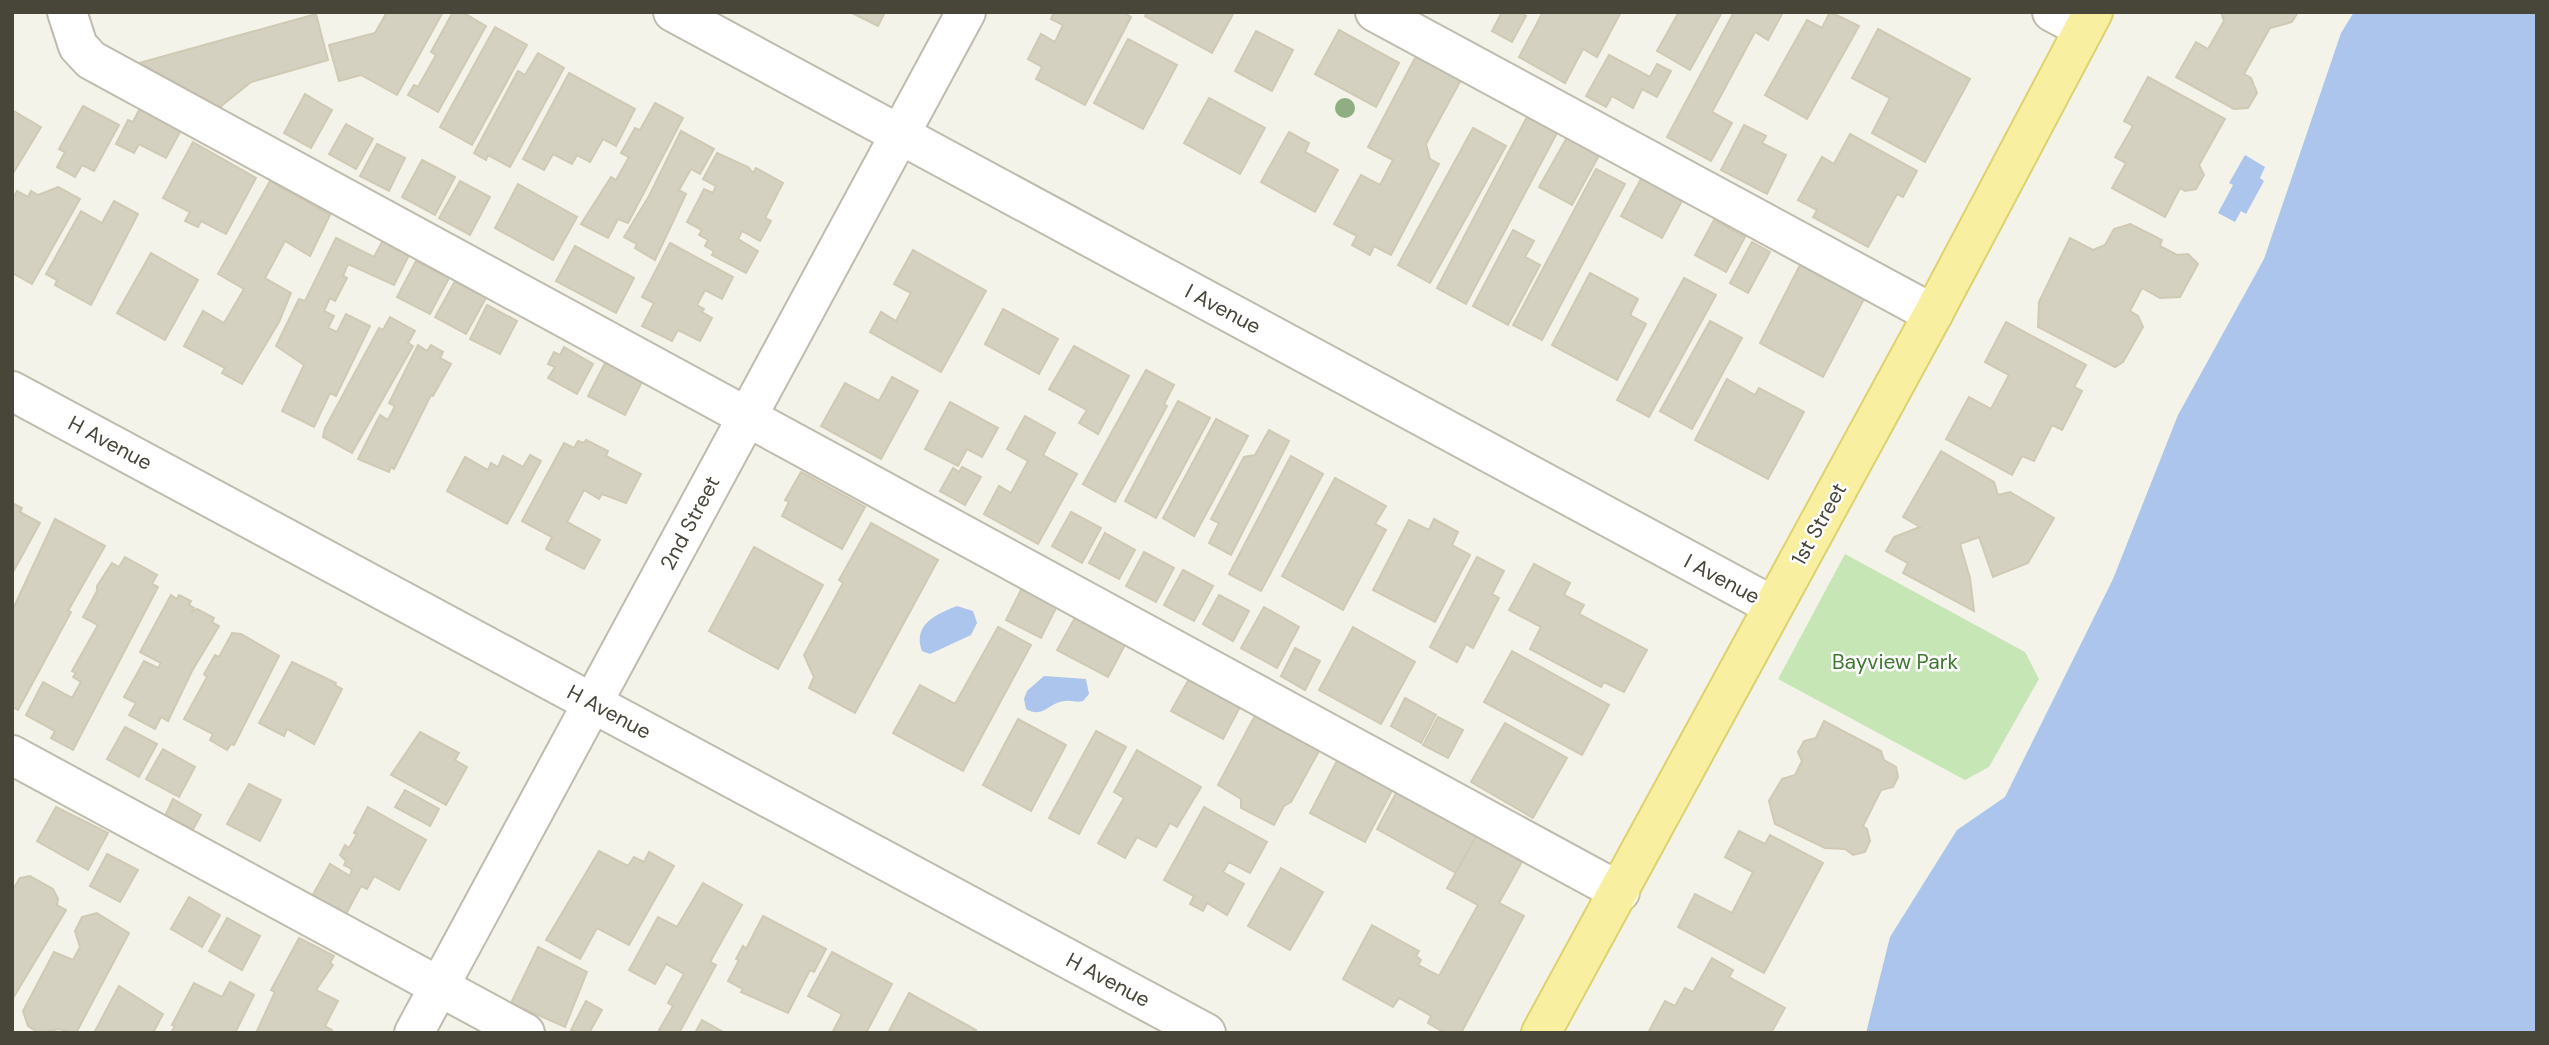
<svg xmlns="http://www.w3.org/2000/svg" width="2549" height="1045" viewBox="0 0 2549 1045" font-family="'DM Sans',sans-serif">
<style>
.green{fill:#c7e6b6}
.water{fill:#abc5ec}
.building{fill:#d5d1c0;stroke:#d0cab4;stroke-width:2}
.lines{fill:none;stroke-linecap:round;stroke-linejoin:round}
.minor-casing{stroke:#bfbcad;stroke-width:42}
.major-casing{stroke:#ddd170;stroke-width:42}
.minor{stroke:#fff;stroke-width:38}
.major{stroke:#f8f0a0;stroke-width:38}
.tree{fill:#8faf83}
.labels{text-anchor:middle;stroke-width:5;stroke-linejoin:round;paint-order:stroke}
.street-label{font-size:21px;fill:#484539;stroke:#fff}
.park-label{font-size:21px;fill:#3d772f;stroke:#fff}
</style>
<rect width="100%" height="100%" fill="#f4f3ea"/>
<polygon class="green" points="1845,554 2025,652 2039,679 1989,767 1965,780 1778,679"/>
<g class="water">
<polygon points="2354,12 2537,12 2537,1033 1866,1033 1890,937 1957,830 2005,797 2113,579 2178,415 2264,259 2341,33"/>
<polygon points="2245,155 2265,167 2260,178 2264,181 2246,214 2241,211 2235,222 2218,213 2233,185 2229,183"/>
<path d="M957 606 973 611 977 623 971 635 930 654 922 651C912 625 936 614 957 606Z"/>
<path d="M1044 676 1086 679 1089 694 1083 701C1076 703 1072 700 1065 701 1049 702 1044 719 1026 709L1024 699 1027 691Z"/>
</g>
<g class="building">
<polygon points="387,12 443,12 397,95 361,75 339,81 329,45 375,33"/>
<polygon points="453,12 462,12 486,26 438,112 408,95 414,85 418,87 436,55 431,52"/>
<polygon points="850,12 885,12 878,26"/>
<polygon points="1054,12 1123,12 1131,17 1085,105 1036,79 1042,67 1028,59 1041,34 1055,42 1063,25 1051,19"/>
<polygon points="1147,12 1234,12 1212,53 1145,16"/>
<polygon points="1502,12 1519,12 1526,16 1512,42 1492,31"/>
<polygon points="1543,12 1621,12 1597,57 1583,49 1565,83 1519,57"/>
<polygon points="1679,12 1722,12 1690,70 1657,51"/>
<polygon points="1734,12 1783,12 1768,40 1755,32 1712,112 1732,123 1711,161 1667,137"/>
<polygon points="1830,12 1859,26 1807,119 1765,95 1807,20 1822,28"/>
<polygon points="2221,12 2298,12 2292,22 2270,28 2244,74 2251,78 2257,93 2248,108 2234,109 2176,77 2196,42 2208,49 2224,21"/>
<polygon points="316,14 328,60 251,82 220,107 139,63"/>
<polygon points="495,27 527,45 472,145 440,127"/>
<polygon points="1878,29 1970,79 1925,162 1872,133 1890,98 1852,78"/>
<polygon points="1339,30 1399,63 1376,107 1315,74"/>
<polygon points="1256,31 1293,50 1272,91 1235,71"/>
<polygon points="1128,39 1177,65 1143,129 1094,103"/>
<polygon points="538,53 564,68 510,167 488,155 486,160 474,153 518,71 525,75"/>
<polygon points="1609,55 1650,77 1657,64 1671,71 1657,97 1642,89 1633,108 1612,96 1606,107 1586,96"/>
<polygon points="1416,56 1461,80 1426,144 1430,159 1439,164 1391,255 1374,246 1370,255 1352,245 1357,236 1334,224 1361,175 1380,185 1393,160 1368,147"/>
<polygon points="569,73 635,109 616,146 603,139 590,162 577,155 572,164 553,154 544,170 523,159"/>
<polygon points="2148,77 2225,119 2199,165 2204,175 2196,189 2185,191 2180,188 2165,217 2112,188 2126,163 2115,157 2133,126 2124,121"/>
<polygon points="305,94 332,110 311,148 284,133"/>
<polygon points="1209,98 1265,128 1240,174 1184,143"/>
<polygon points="655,103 683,118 628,223 618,219 608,238 581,224 611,177 616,180 629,157 621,153 635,128 640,130"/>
<polygon points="83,106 119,125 94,171 82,165 75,177 57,167 65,152 59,149"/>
<polygon points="140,108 181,130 166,158 139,144 134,153 116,144 128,120 133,122"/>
<polygon points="12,110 41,127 12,175"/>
<polygon points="1527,117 1557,133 1466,304 1437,288"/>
<polygon points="346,124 373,139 356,169 329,154"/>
<polygon points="1744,125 1766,136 1762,143 1786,155 1767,194 1721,170"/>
<polygon points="1473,128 1506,146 1430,283 1398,265"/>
<polygon points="681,131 714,149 700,174 691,169 679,190 686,194 655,260 635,248 637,244 624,237 649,196"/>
<polygon points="1289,132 1309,143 1305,152 1338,170 1315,212 1261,182"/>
<polygon points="1570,132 1602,150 1572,205 1539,187"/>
<polygon points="1850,134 1917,171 1903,197 1897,194 1868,247 1813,217 1817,210 1798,200 1822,157 1834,164"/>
<polygon points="193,142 256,178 226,234 201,221 198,227 185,221 190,212 163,198"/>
<polygon points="377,144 405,158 389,191 360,176"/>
<polygon points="717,153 748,167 753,173 756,168 783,183 765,218 771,221 760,241 742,231 738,239 758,251 746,273 712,255 714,251 705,246 708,240 699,235 702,230 687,222 704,189 713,193 716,186 703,179"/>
<polygon points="422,160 455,177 435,215 402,197"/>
<polygon points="1596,169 1625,184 1542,340 1513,325"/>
<polygon points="1642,177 1683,199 1662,238 1621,216"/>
<polygon points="270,181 330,215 310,256 285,241 265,278 291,293 279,322 242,384 222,373 225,368 184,346 203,311 224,323 244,289 218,274"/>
<polygon points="460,181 490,197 470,235 439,218"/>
<polygon points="518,184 577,217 553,260 495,228"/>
<polygon points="58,187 80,199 32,284 14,274 12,277 12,200 17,191 28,197 31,191 38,195"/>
<polygon points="114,201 138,214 91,305 55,285 57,280 46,274 81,211 102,223"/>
<polygon points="1714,220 1745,237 1726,272 1695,255"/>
<polygon points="2130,224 2162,240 2160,246 2177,255 2188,254 2198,264 2180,297 2160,298 2142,288 2130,311 2138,316 2143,327 2123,362 2115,367 2038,327 2039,302 2070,238 2093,250 2105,245 2114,229"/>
<polygon points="1513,230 1534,241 1525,257 1540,265 1508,325 1473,306"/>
<polygon points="336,238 374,257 383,240 410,253 394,285 348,264 343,276 347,278 335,301 330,298 324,311 334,316 328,328 337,332 346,314 370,326 336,396 330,393 314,427 282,411 304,365 276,346 299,299 305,301"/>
<polygon points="1752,242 1770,252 1748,293 1730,283"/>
<polygon points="670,243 733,277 722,299 705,290 697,305 704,309 702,312 712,318 700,341 678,330 672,341 642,326 654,303 642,297"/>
<polygon points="575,246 634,278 616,313 556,281"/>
<polygon points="913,250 986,291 941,372 870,332 881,312 896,321 911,293 894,284"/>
<polygon points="151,253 198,280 165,340 117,313"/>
<polygon points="416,261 449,278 430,314 397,297"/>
<polygon points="1800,265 1864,299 1823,377 1760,343"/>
<polygon points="1590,273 1638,299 1630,315 1646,324 1617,380 1552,345"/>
<polygon points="1684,278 1716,295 1649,417 1617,400"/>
<polygon points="455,281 486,298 466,334 435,317"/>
<polygon points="487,305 517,321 500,354 470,339"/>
<polygon points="1003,309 1058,339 1039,374 985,344"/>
<polygon points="390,317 415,331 408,343 413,346 352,453 323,437 325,428 379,328 383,330"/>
<polygon points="1710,321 1742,338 1692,429 1660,411"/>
<polygon points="2006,322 2086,365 2074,387 2082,391 2062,430 2052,425 2034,461 2022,456 2012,475 1946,439 1969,397 1991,409 2009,375 1985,362"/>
<polygon points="418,345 427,351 431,345 443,352 440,358 451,364 433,396 431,395 394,469 391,467 389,472 358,459 380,415 388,420 395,406 389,403"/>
<polygon points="1074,346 1129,376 1098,434 1079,423 1087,410 1049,389"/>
<polygon points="564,347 593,364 577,394 548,378 555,367 548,364 554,352 560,355"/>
<polygon points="607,359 644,378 625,415 588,396"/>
<polygon points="1146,370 1174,385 1164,404 1167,406 1115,502 1083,484"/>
<polygon points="892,377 918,391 881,459 821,426 845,383 879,401"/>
<polygon points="1727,379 1755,395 1759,388 1804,412 1768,479 1695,440"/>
<polygon points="1178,401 1210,418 1156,518 1125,501"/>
<polygon points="950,402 998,428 982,457 967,449 958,466 925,449"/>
<polygon points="1025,416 1055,433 1043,455 1077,474 1038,544 984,514 999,486 1011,493 1028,461 1007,449"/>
<polygon points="1216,419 1248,436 1194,536 1163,518"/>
<polygon points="1269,430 1289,441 1231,555 1209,543 1219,523 1211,519 1244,457 1255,455"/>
<polygon points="586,440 608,451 606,456 641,474 626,503 602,494 599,499 584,490 567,522 600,540 584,569 546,549 552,537 522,521 564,443 574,448 578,441 584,443"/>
<polygon points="1941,451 1994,482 1998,495 2010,492 2054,518 2028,563 1993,577 1979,537 1960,544 1970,578 1974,611 1903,573 1908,563 1886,551 1894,537 1920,527 1903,517"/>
<polygon points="530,455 541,461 507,524 447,491 465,457 488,470 491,463 498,467 503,456 523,467"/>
<polygon points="1291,456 1323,474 1261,591 1229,574"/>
<polygon points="962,467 981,477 965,505 940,491 953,468 959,472"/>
<polygon points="801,472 865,507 842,549 782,516 789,502 785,500"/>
<polygon points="1335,478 1386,506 1375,524 1386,530 1343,610 1282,576"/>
<polygon points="12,503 22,508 20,512 40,523 12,574"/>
<polygon points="1071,512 1101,528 1082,563 1052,546"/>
<polygon points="55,519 105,546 68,611 71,612 18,710 12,707 12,611"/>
<polygon points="1434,519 1458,532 1452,545 1470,555 1435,622 1373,590 1409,520 1429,530"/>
<polygon points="871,523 938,560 855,713 809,688 814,677 804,655 843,583 839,580"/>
<polygon points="1105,533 1135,550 1119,579 1089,563"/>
<polygon points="754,547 823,585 778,669 709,631"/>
<polygon points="1144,552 1174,568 1156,602 1126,586"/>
<polygon points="125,557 157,575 152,584 158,587 73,750 51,738 55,731 26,715 43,682 72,698 81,682 73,677 76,673 72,671 98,625 83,617 97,591 97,586 112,563 119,567"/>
<polygon points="1477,557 1504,571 1492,594 1499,598 1473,648 1466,644 1457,662 1430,647"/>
<polygon points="1534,564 1570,583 1564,595 1584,605 1579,614 1647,650 1624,692 1604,682 1601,687 1530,649 1541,627 1509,610"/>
<polygon points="1183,570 1213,586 1194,621 1164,605"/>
<polygon points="1024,584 1059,602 1041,638 1006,620"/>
<polygon points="171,595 177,599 179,595 191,601 189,605 194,608 192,612 197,609 214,618 212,622 219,626 192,671 168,721 161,717 155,729 129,715 136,703 124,697 144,661 158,668 161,663 140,652"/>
<polygon points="1219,595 1249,611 1233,641 1203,624"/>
<polygon points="1264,607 1299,627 1277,668 1241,648"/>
<polygon points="1076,616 1126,643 1108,677 1057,650"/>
<polygon points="998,627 1031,645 963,771 893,733 920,685 955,704"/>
<polygon points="1353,627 1415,662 1381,724 1319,690"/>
<polygon points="232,633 241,634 279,656 234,745 231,744 227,750 210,740 213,734 184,719 207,677 204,674 215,655 219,657"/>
<polygon points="1295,648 1320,661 1305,690 1281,676"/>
<polygon points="1512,651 1609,705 1582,755 1484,702"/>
<polygon points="292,662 336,683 335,685 342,689 314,744 287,729 284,736 259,723"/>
<polygon points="1189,679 1240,707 1223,739 1171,711"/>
<polygon points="1405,698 1436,715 1421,743 1391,726"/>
<polygon points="1258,710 1325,740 1291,802 1284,806 1274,825 1241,808 1241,799 1218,785"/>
<polygon points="1438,717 1463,730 1448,758 1423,745"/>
<polygon points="1018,719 1066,745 1031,811 983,785"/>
<polygon points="1824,721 1881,751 1884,760 1896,767 1898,777 1893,787 1881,790 1863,826 1867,829 1870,841 1865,852 1853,855 1845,849 1825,848 1775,824 1769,801 1782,779 1795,775 1802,761 1798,752 1804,741 1816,738"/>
<polygon points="1505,723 1567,758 1533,818 1471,782"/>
<polygon points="125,727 157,744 139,777 107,759"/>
<polygon points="1096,731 1126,747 1079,834 1049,818"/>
<polygon points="420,732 459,753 455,760 467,767 446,805 391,775"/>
<polygon points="163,749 195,767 179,797 146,779"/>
<polygon points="1137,750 1201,787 1177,827 1170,823 1156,847 1137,837 1125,858 1098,843 1124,798 1114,792"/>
<polygon points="1340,755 1395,785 1365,842 1310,813"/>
<polygon points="1402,782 1478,833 1456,873 1377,829"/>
<polygon points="249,784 281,800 260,841 227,824"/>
<polygon points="405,790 439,809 430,826 395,807"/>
<polygon points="173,799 201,815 191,833 164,818"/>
<polygon points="56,807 108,833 88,870 37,841"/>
<polygon points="368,807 426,840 399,890 374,876 367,889 361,886 345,916 311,898 330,864 350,876 352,869 344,865 346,861 340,855 345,845 349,848 357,834 354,833"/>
<polygon points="1204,807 1267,842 1250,873 1229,862 1223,872 1244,884 1227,915 1207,903 1203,911 1190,904 1194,896 1164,880"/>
<polygon points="1739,831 1765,844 1770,835 1823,863 1764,973 1678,927 1695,894 1732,913 1753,872 1725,857"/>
<polygon points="1478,833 1524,858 1499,903 1524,916 1461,1033 1445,1033 1428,1023 1431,1016 1399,998 1393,1007 1343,979 1372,925 1419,951 1416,956 1421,960 1418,965 1439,976 1478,905 1447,888"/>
<polygon points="599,851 628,866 634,857 644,862 649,852 674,866 629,945 597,928 580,959 546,940"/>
<polygon points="107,854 138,870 120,902 90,886"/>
<polygon points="1281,868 1323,892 1290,950 1248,926"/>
<polygon points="30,876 53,889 58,899 57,905 66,910 12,1000 12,891 20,878"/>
<polygon points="703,883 742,905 710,962 716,965 679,1033 663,1033 659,1030 673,1006 668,1003 684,974 666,964 655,984 629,970 658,917 677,927"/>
<polygon points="189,897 220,915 202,947 171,929"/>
<polygon points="97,913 129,933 76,1033 59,1029 39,1033 28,1026 23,1011 54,952 73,960 80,947 75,931 82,917"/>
<polygon points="763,916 826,949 814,972 810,970 788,1013 741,992 743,989 728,981 739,960 736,959 743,946 746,949"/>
<polygon points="227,918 260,936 242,970 209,951"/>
<polygon points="299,938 334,956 330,963 333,965 316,990 338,1001 325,1026 332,1030 330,1033 256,1033 275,992 271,990"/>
<polygon points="538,947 587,972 565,1027 511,1003"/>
<polygon points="832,952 892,984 866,1033 832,1033 842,1014 808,996"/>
<polygon points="1712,958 1733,970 1729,977 1785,1008 1771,1033 1648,1033 1665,1001 1675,1006 1685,988 1693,992"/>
<polygon points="230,982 254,995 235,1033 171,1033 175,1026 172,1025 194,983 222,997"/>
<polygon points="119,986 163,1014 153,1033 94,1033"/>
<polygon points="909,993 976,1030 975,1033 888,1033"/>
<polygon points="586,1001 602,1010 589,1033 577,1033 571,1030"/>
<polygon points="702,1020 725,1033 695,1033"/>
</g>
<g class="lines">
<defs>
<g id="minor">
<polyline points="67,12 78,46 91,60 1620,892"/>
<polyline points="673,12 1773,606"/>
<polyline points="1375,12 1933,314"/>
<polyline points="2052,12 2084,29"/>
<polyline points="12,391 1206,1033"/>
<polyline points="12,755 525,1033"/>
<polyline points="414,1033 966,12"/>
</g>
<polyline id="major" points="1541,1033 1933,314 2093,12"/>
</defs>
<use href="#minor" class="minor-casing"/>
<use href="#major" class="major-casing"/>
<use href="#minor" class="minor"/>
<use href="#major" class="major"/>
</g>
<circle class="tree" cx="1345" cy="108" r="10"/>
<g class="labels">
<g class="street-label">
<text transform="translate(1223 309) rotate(28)" y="7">I Avenue</text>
<text transform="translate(110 443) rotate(28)" y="7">H Avenue</text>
<text transform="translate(690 523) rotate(-62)" y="7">2nd Street</text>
<text transform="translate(1819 524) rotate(-61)" y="7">1st Street</text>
<text transform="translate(1722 579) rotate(28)" y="7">I Avenue</text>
<text transform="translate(609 712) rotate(28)" y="7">H Avenue</text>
<text transform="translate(1108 980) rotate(28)" y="7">H Avenue</text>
</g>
<g class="park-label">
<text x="1895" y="669">Bayview Park</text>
</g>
</g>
<rect width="2549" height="1045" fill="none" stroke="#484539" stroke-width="28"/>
</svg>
